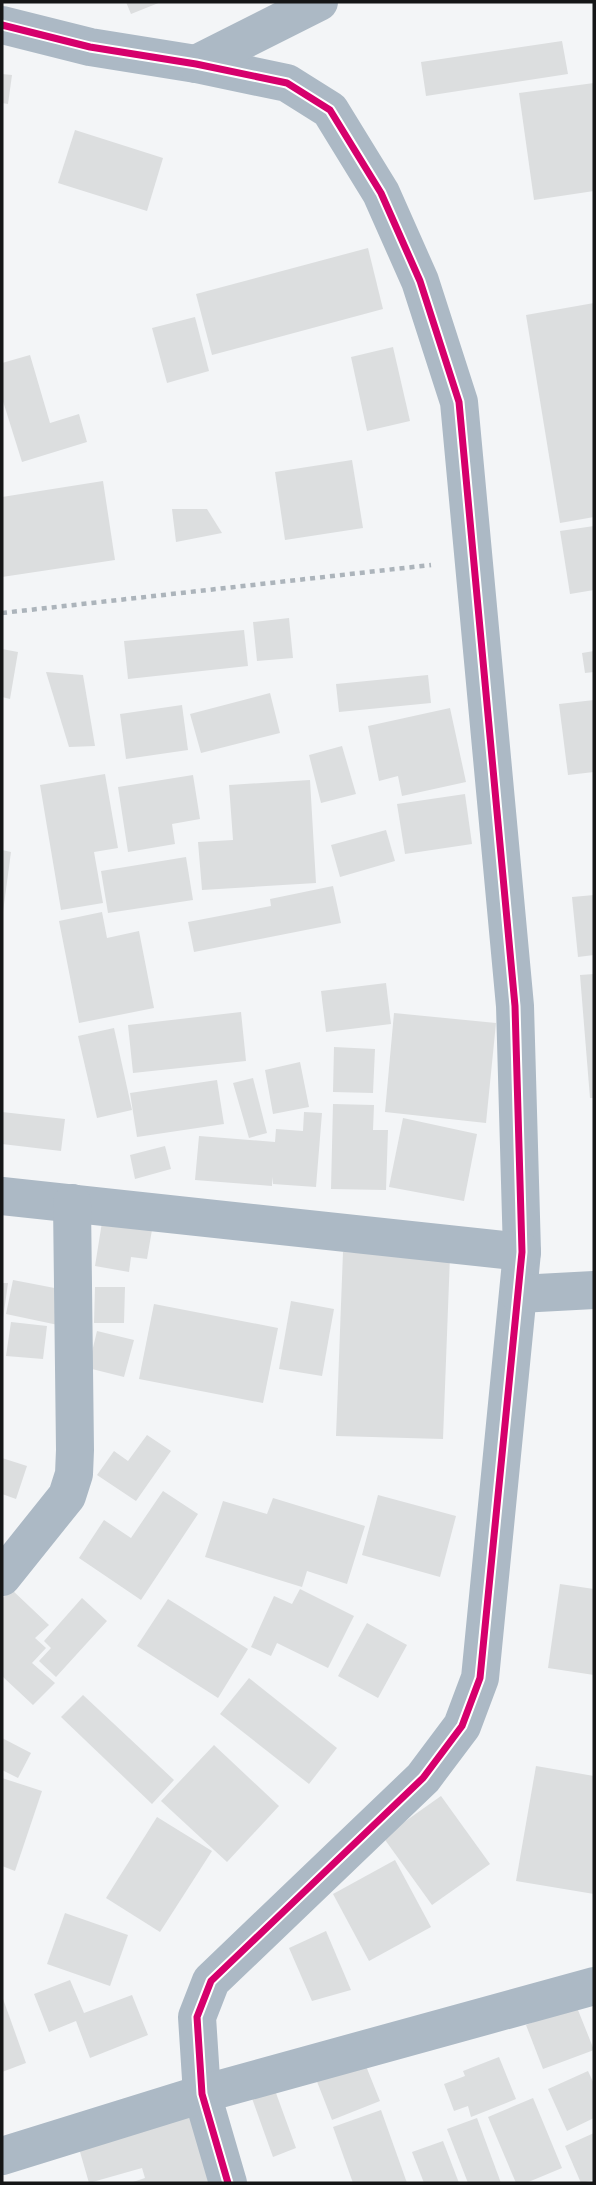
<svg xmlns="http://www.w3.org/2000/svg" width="596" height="2185" font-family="'Roboto Condensed',sans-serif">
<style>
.building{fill:#dcdedf}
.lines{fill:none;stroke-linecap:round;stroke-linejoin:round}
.path{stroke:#acb4bb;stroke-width:4.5;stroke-dasharray:5 5;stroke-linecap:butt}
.street{stroke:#acb9c5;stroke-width:38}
.cycleway-casing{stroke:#fff;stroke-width:11}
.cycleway{stroke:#d6006c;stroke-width:7}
</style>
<rect width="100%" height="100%" fill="#f3f5f7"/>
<g class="building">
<path d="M126,2H161L131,14Z"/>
<path d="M562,41L568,74L426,96L421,62Z"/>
<path d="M2,74L12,75L8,104L2,103Z"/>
<path d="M594,83V191L534,200L519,93Z"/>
<path d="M75,130L163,158L147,211L58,183Z"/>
<path d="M368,248L383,309L212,355L196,294Z"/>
<path d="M594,303V517L560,523L526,315Z"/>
<path d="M195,317L209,371L167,383L152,328Z"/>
<path d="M393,347L410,421L367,431L351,357Z"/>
<path d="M30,355L50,423L79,414L87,442L22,462L2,398V363Z"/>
<path d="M352,460L363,528L285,540L275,472Z"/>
<path d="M103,481L115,560L2,577V497Z"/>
<path d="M172,509H207L222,533L176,542Z"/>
<path d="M594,526V590L570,594L560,531Z"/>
<path d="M289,618L293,658L257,661L253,622Z"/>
<path d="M244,630L248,666L128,679L124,641Z"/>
<path d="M2,649L18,652L10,699L2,697Z"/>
<path d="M594,651V672L585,673L582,653Z"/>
<path d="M46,672L83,675L95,746L69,747Z"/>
<path d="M428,675L431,703L339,712L336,684Z"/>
<path d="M270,693L280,733L201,753L190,714Z"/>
<path d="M594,700V772L568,775L559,704Z"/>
<path d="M182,705L188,750L126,759L120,714Z"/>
<path d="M450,708L466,782L402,796L398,776L379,781L368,726Z"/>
<path d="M342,746L356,794L321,803L309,755Z"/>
<path d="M105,774L118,848L94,852L103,903L61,910L40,785Z"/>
<path d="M193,775L200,819L172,824L175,844L128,852L118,787Z"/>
<path d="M310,780L316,883L202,890L198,842L233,840L229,785Z"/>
<path d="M465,794L472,844L405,854L397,804Z"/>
<path d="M386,830L395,861L340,877L331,845Z"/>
<path d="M2,850L11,852L3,912H2Z"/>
<path d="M186,857L193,900L108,913L101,871Z"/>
<path d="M333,886L341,923L194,952L188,922L271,906L270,899Z"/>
<path d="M594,895V955L578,957L572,897Z"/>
<path d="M102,912L107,938L139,931L154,1008L79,1023L59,921Z"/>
<path d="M594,974V1098H590L580,975Z"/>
<path d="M386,983L391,1024L326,1032L321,991Z"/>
<path d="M241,1012L246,1061L133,1073L128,1025Z"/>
<path d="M394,1013L496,1023L486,1123L385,1112Z"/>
<path d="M114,1028L132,1110L97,1118L78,1036Z"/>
<path d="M334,1047L375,1049L373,1093L333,1092Z"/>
<path d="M300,1062L309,1107L273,1114L265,1070Z"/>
<path d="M253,1078L267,1133L249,1138L233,1083Z"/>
<path d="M217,1080L224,1124L137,1137L130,1093Z"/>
<path d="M333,1104L374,1105L373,1130H388L386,1190L331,1189Z"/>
<path d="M2,1112L65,1119L61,1151L2,1144Z"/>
<path d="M304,1112L322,1113L316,1187L273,1184L272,1177V1186L195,1180L199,1136L275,1142L276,1129L303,1131Z"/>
<path d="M403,1118L477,1134L464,1201L389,1187Z"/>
<path d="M165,1146L171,1169L135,1179L130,1155Z"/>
<path d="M103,1216L153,1224L147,1259L131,1257L129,1272L95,1266Z"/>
<path d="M343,1252L450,1256L443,1439L336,1436Z"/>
<path d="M13,1280L65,1290L58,1325L6,1314Z"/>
<path d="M2,1283H8L3,1319L2,1318Z"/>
<path d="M95,1287H125L124,1323H94Z"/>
<path d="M291,1301L334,1309L322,1376L279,1369Z"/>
<path d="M154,1304L278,1328L263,1403L139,1379Z"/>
<path d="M11,1322L47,1326L43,1359L6,1356Z"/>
<path d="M97,1331L134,1340L124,1377L88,1368Z"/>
<path d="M147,1435L171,1451L136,1501L97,1475L114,1451L128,1461Z"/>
<path d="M2,1458L27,1466L16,1499L2,1494Z"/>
<path d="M163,1491L198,1514L141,1600L79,1558L104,1520L131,1538Z"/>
<path d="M378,1495L456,1516L440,1577L362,1555Z"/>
<path d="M273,1498L365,1526L347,1584L307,1571L302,1587L205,1557L223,1501L267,1514Z"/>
<path d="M560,1584L594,1589V1675L548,1668Z"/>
<path d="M11,1589L49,1625L35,1638L46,1648L32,1663L55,1683L33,1705L2,1676V1599Z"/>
<path d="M300,1589L354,1616L328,1668L277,1643L271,1656L251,1647L274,1596L292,1604Z"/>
<path d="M82,1598L107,1621L56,1677L39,1661L51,1648L44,1641Z"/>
<path d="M168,1599L248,1649L218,1698L137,1646Z"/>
<path d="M367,1623L407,1645L378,1698L338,1676Z"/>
<path d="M249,1678L337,1748L309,1784L220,1714Z"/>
<path d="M83,1695L174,1780L152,1804L61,1717Z"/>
<path d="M2,1738L31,1753L18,1778L2,1770Z"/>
<path d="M214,1745L279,1806L227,1862L161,1801Z"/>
<path d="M536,1766L594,1776V1894L516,1881Z"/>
<path d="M2,1778L42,1791L15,1871L2,1866Z"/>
<path d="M441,1796L490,1864L432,1905L383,1837Z"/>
<path d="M157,1817L212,1851L160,1932L106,1898Z"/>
<path d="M395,1860L431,1927L369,1961L333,1894Z"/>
<path d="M65,1913L128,1935L110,1986L47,1964Z"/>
<path d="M326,1931L351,1990L312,2001L289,1948Z"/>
<path d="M70,1980L84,2013L132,1995L148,2035L90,2058L76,2021L49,2032L34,1994Z"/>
<path d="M2,1996L26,2063L2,2072Z"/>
<path d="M576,2005L594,2050L543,2069L526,2025Z"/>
<path d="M499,2057L516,2099L471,2117L468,2106L454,2111L444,2084L465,2076L463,2071Z"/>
<path d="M364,2061L380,2101L332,2120L316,2079Z"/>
<path d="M588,2071L594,2084V2118L567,2131L548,2089Z"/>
<path d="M272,2082L296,2148L273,2157L249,2090Z"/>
<path d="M533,2098L562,2168L526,2183H516L488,2117Z"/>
<path d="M188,2107L210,2183H130L145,2178L142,2168L89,2183L76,2138Z"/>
<path d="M381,2110L407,2183H353L333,2127Z"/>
<path d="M477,2118L501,2183H468L447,2129Z"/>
<path d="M594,2133V2180L581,2183L565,2146Z"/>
<path d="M443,2141L459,2183H424L412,2152Z"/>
</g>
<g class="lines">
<path class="path" d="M2,613L431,565"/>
<g class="street">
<path d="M2,25L90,47L196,64L287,83L330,110L381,193L420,281L459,402L515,1006L522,1252L480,1678L462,1726L423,1778L211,1981L197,2017L202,2094L228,2183"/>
<path d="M196,64L319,2"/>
<path d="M2,1196L522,1252"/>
<path d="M519,1294L594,1290"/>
<path d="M2,1577L67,1496L74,1474L75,1450L72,1203"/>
<path d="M2,2156L202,2094L594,1986"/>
</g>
<g class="cycleway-casing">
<path id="cycleway" d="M2,25L90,47L196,64L287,83L330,110L381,193L420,281L459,402L515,1006L522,1252L480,1678L462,1726L423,1778L211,1981L197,2017L202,2094L228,2183"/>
</g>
<use href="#cycleway" class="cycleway"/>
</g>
<rect width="596" height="2185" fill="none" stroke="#151617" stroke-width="7"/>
</svg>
